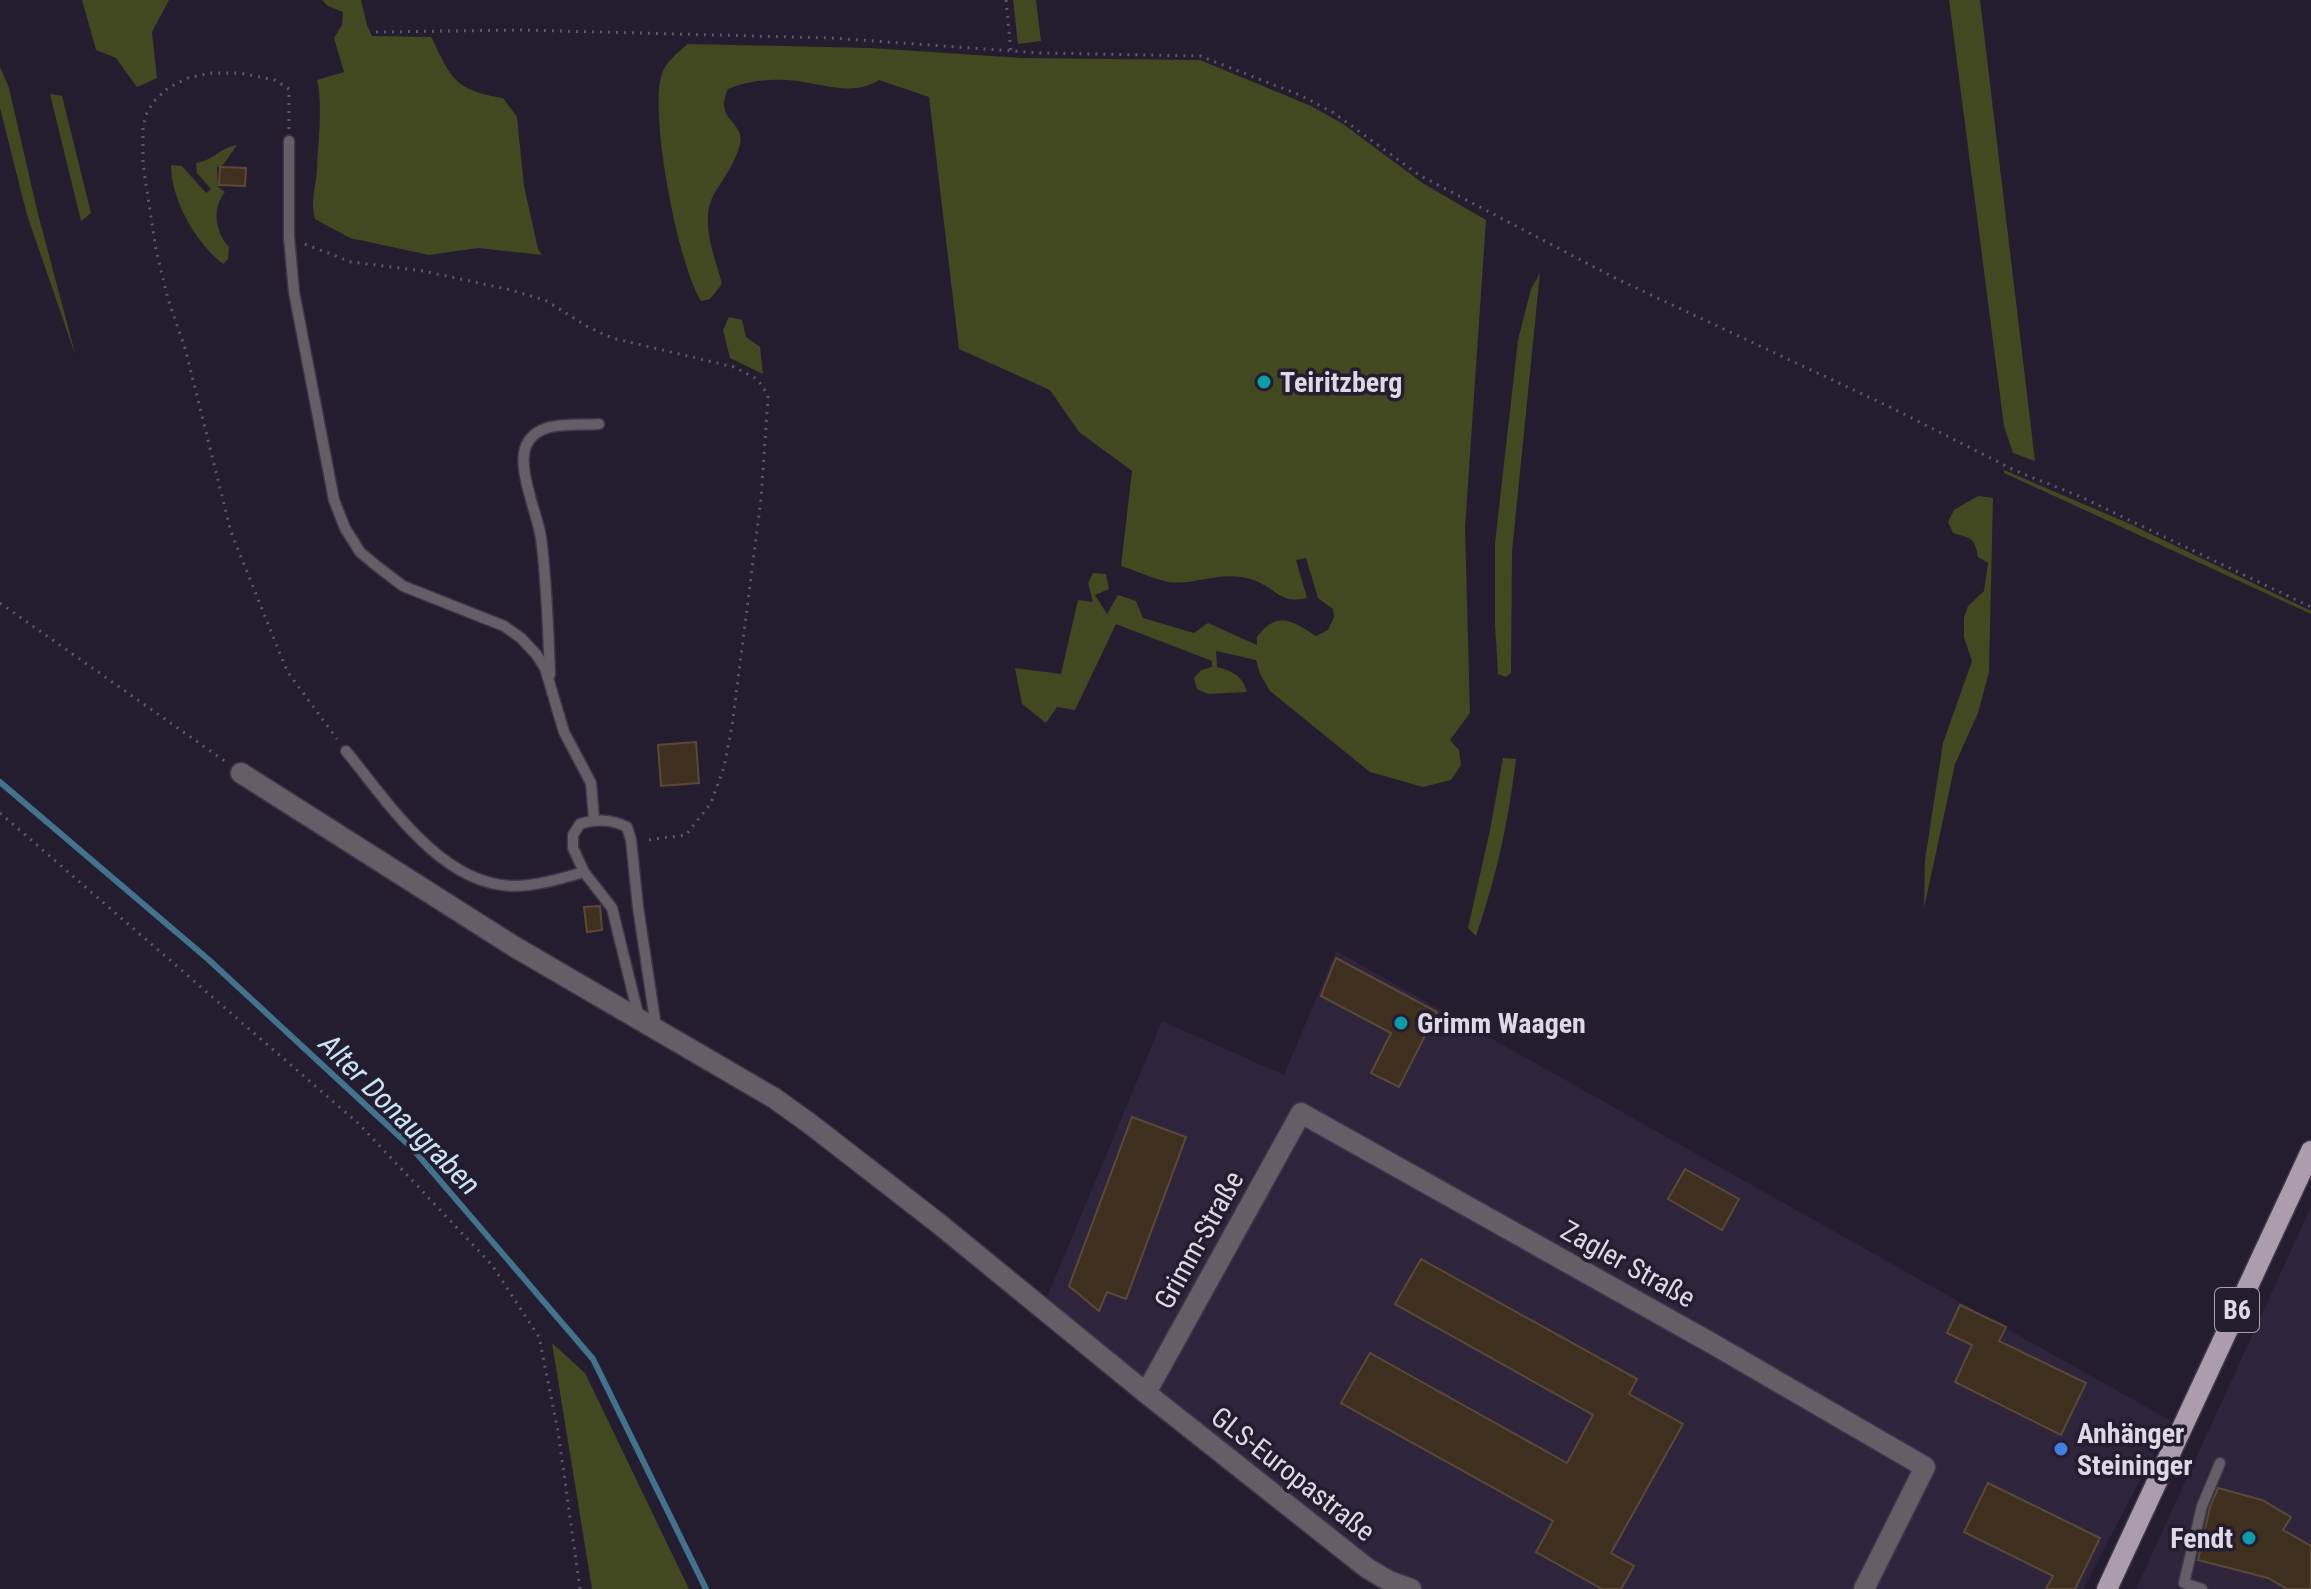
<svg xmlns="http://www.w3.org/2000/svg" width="2311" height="1589" font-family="'Roboto Condensed',sans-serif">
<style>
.built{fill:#2e253c}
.green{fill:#424820}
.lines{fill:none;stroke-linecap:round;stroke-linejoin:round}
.stream{stroke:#42728e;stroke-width:6}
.building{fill:#3f2f1f;stroke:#5b4938;stroke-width:2}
.service-casing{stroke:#3e3749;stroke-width:13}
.minor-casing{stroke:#3e3749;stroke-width:23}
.primary-casing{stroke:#3e3749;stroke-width:23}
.path{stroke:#5e5869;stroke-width:3;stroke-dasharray:2 6;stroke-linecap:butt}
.service{stroke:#665e67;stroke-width:10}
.minor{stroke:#665e67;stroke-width:20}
.primary{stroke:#ac9cae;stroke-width:20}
.culture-dot{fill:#0f9aa8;stroke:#241d2f;stroke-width:3}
.shop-dot{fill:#3f7fe0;stroke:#241d2f;stroke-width:3}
.labels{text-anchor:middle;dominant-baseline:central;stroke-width:7;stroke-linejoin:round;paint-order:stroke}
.shield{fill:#241d2f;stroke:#a6a1af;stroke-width:2}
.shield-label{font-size:26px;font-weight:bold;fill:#ddd9e6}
.poi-label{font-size:28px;font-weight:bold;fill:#ddd9e6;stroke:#241d2f;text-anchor:start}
.street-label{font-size:28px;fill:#ddd9e6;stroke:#241d2f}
.water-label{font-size:30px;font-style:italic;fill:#c9e6f8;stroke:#241d2f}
</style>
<rect width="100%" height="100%" fill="#241d2f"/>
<g class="built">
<path d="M1336,951L2171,1421L2083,1589H1385L1040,1314L1162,1021L1284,1075Z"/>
<path d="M2311,1207V1589H2136Z"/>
</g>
<g class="green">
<path d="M82,0H169L152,32L157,78L137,87L116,58L96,50Z"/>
<path d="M322,0H361L367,25L372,36L431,37C452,79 454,90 503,98L517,117L524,186L538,249L542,255L478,248L429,255L350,238L315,219C310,200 316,187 317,169C318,142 323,105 317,80L344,72L334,38L342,25L343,12L328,6Z"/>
<path d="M1013,0H1036L1041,41L1018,44Z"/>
<path d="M1949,0H1980L2035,461L2013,453L2004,426Z"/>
<path d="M688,44L871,48L1022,58L1200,60L1311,106L1343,124L1424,184L1486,220L1465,528L1470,713L1450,740L1459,750L1461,765L1451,780L1423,787L1370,772L1270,691L1260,674L1256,660L1216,651L1217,667C1232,671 1243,676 1247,692L1208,694L1197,689L1194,678L1201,670L1212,667V661L1116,624L1075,710L1057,707L1046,723L1022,704L1015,668L1061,674L1078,600L1093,602L1088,583L1093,573L1106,574L1109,589L1095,595L1107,614L1118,595L1136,601L1143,618L1194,633L1208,623L1257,645V637C1277,610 1293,621 1316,636L1328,630L1334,617L1333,609L1318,598L1306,558L1296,560L1307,598C1280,604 1278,590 1256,581C1224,568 1195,586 1169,582C1153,579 1137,571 1121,566L1132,471L1079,432L1050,390L959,349L929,97L879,80C854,96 826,85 797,81C773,78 750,80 728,89C713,121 745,120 740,144C736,162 723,179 714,194C699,222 715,256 722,284L710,299L701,301C678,265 650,118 661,77C664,63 677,53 688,44Z"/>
<path d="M0,67L9,88L37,210L76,357L27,215L0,108Z"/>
<path d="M50,94L62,96L91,213L81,221Z"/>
<path d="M237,145L223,165L217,167L218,187L225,192C212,207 215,233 229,247L228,259L223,264C196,243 171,200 171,165L182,166L206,193L211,189L197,173L196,163C215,160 219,148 237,145Z"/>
<path d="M1540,273L1512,552L1511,673L1506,677L1498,674L1495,624V543L1518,340L1531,289Z"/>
<path d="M729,317L742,320L746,337L760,347L763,374L730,358L723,330Z"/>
<path d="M2004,470L2130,524L2311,611V614L2004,473Z"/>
<path d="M1978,496L1993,498L1989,672L1978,713L1955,764L1924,908L1925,860L1943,743L1972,661L1964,637V618L1968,606L1984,591L1988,563L1978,557C1975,538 1971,538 1953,533L1948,522L1954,510Z"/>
<path d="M1503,758L1516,759C1508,823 1497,875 1476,936L1468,928L1490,830Z"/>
<path d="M552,1343L585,1373L689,1589H592Z"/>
</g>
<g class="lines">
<path class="stream" d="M0,782L209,960L412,1148L593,1359L706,1589"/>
</g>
<g class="building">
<path d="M220,167L246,168L245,186L219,185Z"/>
<path d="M696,742L699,783L661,786L658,745Z"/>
<path d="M600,906L602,930L587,932L584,907Z"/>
<path d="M1336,958L1437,1012L1399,1087L1371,1073L1391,1033L1321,996Z"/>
<path d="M1132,1117L1186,1137L1126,1299L1107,1292L1099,1311L1069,1286Z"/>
<path d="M1685,1169L1739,1199L1722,1230L1668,1199Z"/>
<path d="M1421,1259L1637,1379L1629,1394L1683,1424L1611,1553L1634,1566L1621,1589H1602L1536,1552L1553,1521L1341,1403L1370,1353L1567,1463L1593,1415L1395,1304Z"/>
<path d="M1960,1305L2006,1327L1999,1341L2086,1383L2061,1435L1955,1382L1972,1345L1947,1333Z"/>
<path d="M1988,1483L2100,1538L2075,1589H2046L2053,1576L1964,1532Z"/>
<path d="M2218,1488L2262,1500L2291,1517L2283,1530L2311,1546V1589H2287L2268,1578L2198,1560L2210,1507Z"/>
</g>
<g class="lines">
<g class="service-casing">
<g id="service">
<path d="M289,141V237L294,292L334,500L345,528L360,552L378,567L403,586L504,626L521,638L536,654L545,668L564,732L591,783L594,819"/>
<path d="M550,674C548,629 547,583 541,538C539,524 533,509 530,496C526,482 520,460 526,446C537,419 576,426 599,424"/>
<path d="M346,751C387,801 440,884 512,886C537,886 560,879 584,872"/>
<path d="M639,1018L612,908L584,872L573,848V835L580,824C597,819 611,819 627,827L631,840L638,907L656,1027"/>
<path d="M2202,1589L2184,1583L2202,1506L2220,1463"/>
</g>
</g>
<g class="minor-casing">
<g id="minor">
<path d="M241,773L515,947L774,1098L809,1123L938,1223L1146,1393L1367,1568L1389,1581L1411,1589"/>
<path d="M1146,1393L1301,1113L1713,1344L1925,1467L1864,1589"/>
</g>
</g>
<g class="primary-casing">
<path id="primary" d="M2107,1589L2311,1151"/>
</g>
<g class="path">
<path d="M1006,0L1011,52"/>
<path d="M376,32L522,30L832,38L1041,53L1200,56L1300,95L1334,113L1419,175L1617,279L1890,407L2016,471L2079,496L2311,607"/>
<path d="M289,129V89L275,80L240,73H210L188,78L168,88L153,102L146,115L143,127V164L156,250L168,299L185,348L231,532L287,671L337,739"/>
<path d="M305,244L351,262L423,271L507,289L545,300L588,327L612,338L734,367L755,378L762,385L768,397L761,499L732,726L724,767L711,803L686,835L647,840"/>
<path d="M0,603L226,762"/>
<path d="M0,813L359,1124L492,1265L539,1337L558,1431L580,1589"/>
</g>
<use href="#service" class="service"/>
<use href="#minor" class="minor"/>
<use href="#primary" class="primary"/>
</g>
<g class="culture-dot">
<circle cx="1264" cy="382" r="8"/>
<circle cx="1401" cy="1023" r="8"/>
<circle cx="2249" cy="1538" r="8"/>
</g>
<circle class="shop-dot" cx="2061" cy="1449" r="8"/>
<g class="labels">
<rect class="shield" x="2215" y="1288" width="44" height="44" rx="6"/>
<g class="shield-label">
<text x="2237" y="1310">B6</text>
</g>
<g class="poi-label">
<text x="1280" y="382">Teiritzberg</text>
<text x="1417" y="1023">Grimm Waagen</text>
<text x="2077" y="1433">Anhänger<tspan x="2077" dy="32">Steininger</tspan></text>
<text x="2233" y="1538" text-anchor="end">Fendt</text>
</g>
<g class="street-label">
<text transform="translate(1199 1240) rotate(-61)">Grimm-Straße</text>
<text transform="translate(1628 1264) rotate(29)">Zagler Straße</text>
<text transform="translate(1293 1474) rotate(38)">GLS-Europastraße</text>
</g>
<g class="water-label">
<text transform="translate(400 1114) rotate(45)">Alter Donaugraben</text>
</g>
</g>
</svg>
